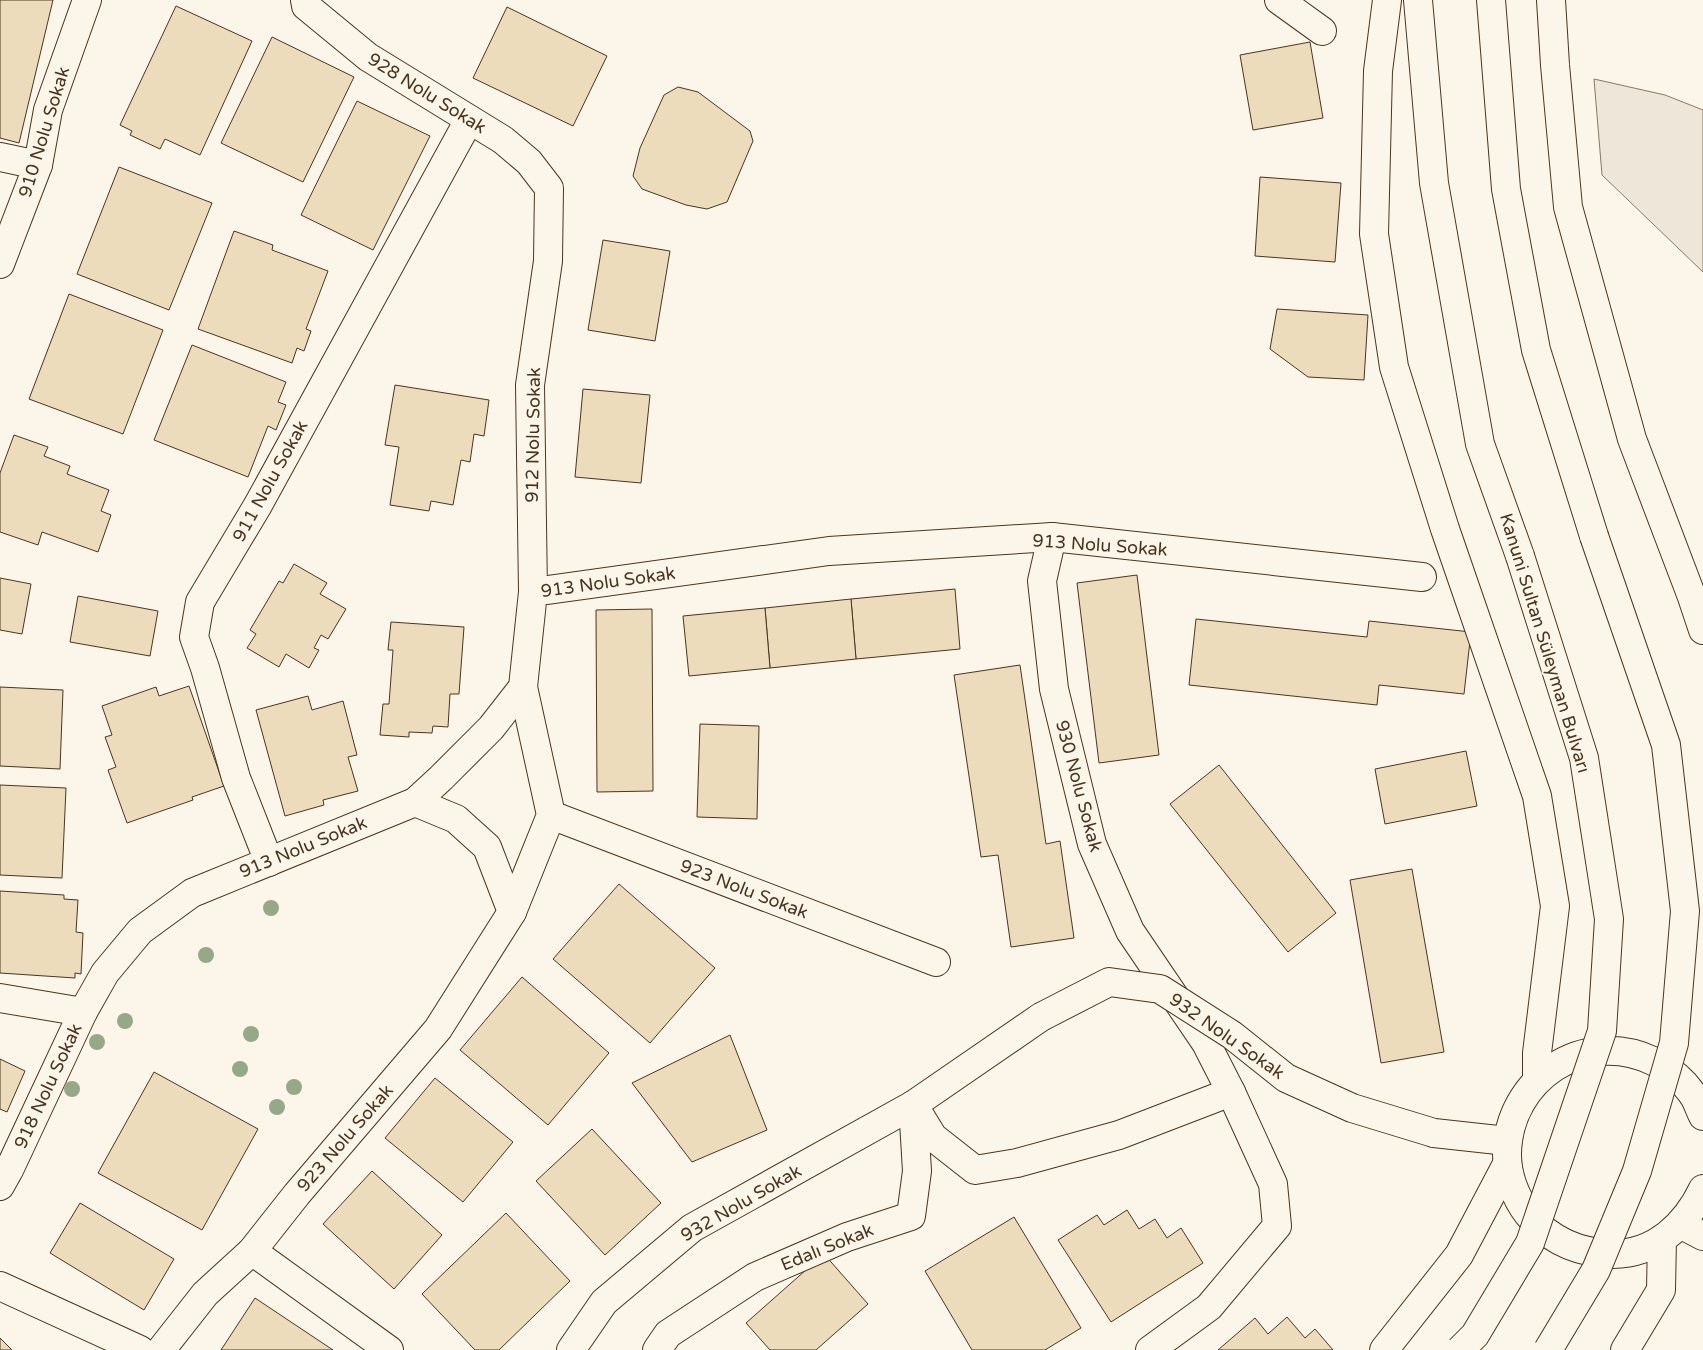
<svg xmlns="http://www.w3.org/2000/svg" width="1703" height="1350" font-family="'Varela Round',sans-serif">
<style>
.green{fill:#ede6d9;stroke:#887966}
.building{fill:#ecdcbc;stroke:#4a3520}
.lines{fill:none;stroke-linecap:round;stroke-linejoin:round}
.minor-casing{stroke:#4a3520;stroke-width:30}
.tertiary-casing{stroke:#4a3520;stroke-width:30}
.primary-casing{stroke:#4a3520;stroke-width:30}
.minor{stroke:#fbf6e9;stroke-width:28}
.tertiary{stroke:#fbf6e9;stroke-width:28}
.primary{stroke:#fbf6e9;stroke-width:28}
.minor-bridge-casing{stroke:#4a3520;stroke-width:30;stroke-linecap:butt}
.primary-bridge-casing{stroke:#4a3520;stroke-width:30;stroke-linecap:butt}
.minor-bridge{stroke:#fbf6e9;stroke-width:28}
.primary-bridge{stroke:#fbf6e9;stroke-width:28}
.tree{fill:#96a887}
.labels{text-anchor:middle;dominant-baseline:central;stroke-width:4;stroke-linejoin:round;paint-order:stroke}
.street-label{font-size:18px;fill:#4a3520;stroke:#fbf6e9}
</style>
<rect width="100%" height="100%" fill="#fbf6e9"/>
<path class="green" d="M1594,79L1665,95L1703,110V272L1602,175Z"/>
<g class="building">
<path d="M0,0H53L19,143L0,138Z"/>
<path d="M176,6L252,41L200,155L165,139L160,149L130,135L132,131L120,125Z"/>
<path d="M507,7L607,56L573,126L473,78Z"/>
<path d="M272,37L354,77L303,182L221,143Z"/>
<path d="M1310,42L1323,118L1253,130L1240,55Z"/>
<path d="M678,87L698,92L750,131L753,141L727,202L707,209L686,205L642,189L633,176L640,148L664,95Z"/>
<path d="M357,101L430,136L373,250L301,215Z"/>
<path d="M119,167L212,203L169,310L77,274Z"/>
<path d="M1260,177L1341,183L1335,262L1255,256Z"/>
<path d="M234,231L273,245L272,250L328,271L306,329L311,331L304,351L297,348L292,363L198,329Z"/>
<path d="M603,240L670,251L655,341L588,330Z"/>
<path d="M69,294L163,330L123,434L29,399Z"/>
<path d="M1277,309L1368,315L1364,380L1308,377L1270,349Z"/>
<path d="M192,345L286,382L278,402L286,405L276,430L268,426L248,477L154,440Z"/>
<path d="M395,385L489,400L484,436L474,434L470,462L461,460L453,505L431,501L429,511L390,505L399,447L385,445Z"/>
<path d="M583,389L650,395L641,483L575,477Z"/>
<path d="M14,435L48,447L44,456L70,466L67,474L109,490L101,511L111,515L98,552L42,532L38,545L0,532V473Z"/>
<path d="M294,564L327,583L320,594L346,609L328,639L321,635L314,648L319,650L309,668L286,654L279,667L247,648L256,634L250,630L279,581L283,583Z"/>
<path d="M1137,575L1159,755L1099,763L1077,583Z"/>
<path d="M0,578L31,584L22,634L0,630Z"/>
<path d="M955,589L960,649L856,659L851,599Z"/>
<path d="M78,596L158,611L150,656L70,642Z"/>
<path d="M851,599L856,659L770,668L765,608Z"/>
<path d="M765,608L770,668L689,676L683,616Z"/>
<path d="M652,609L653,791L597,792L596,610Z"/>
<path d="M1196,619L1367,637L1369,621L1471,632L1464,694L1379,685L1377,705L1189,685Z"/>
<path d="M391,622L464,627L459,694H450L448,727L433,726L432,733L409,732V737L380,735L383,704H389L393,650H388Z"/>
<path d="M1020,665L1046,844L1060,841L1074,938L1011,947L998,855L981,857L954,675Z"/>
<path d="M189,686L224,786L192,797L193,800L127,823L108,770L116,767L105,737L112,735L102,706L156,687L159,696Z"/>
<path d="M0,687L63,690L60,769L0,766Z"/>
<path d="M308,696L312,710L343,701L357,755L348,757L358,791L323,800L324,805L285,816L256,710Z"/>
<path d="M700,724L759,726L757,819L697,817Z"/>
<path d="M1466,751L1477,806L1385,824L1375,769Z"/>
<path d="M1219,765L1336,913L1288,952L1170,804Z"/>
<path d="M0,785L66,788L62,878L0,875Z"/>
<path d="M1412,869L1444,1052L1381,1063L1350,880Z"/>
<path d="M619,884L715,968L650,1043L553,959Z"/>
<path d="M0,891L64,895V899L78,900L76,932L83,933L81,974L75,973V978L0,973Z"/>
<path d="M522,977L609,1053L548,1125L460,1050Z"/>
<path d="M730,1035L767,1130L692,1162L632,1083Z"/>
<path d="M0,1059L25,1071L7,1112L0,1109Z"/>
<path d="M154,1072L258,1129L202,1230L98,1173Z"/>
<path d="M435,1078L513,1142L463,1202L385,1138Z"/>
<path d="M592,1129L661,1203L605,1255L536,1181Z"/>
<path d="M372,1171L442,1235L394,1289L323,1224Z"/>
<path d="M80,1203L174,1259L144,1310L50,1253Z"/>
<path d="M1127,1210L1139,1229L1155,1219L1167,1238L1181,1228L1203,1263L1111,1322L1058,1240L1097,1215L1104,1225Z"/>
<path d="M506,1213L570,1281L499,1350H475L422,1294Z"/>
<path d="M1014,1217L1081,1328L1045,1350H972L925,1271Z"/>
<path d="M824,1254L868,1304L816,1350H770L746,1323Z"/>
<path d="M255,1298L333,1350H221Z"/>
<path d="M1287,1317L1305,1338L1315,1329L1333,1350H1218L1255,1318L1268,1334Z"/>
<path d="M0,1338L12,1350H0Z"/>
</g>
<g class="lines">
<g class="minor-casing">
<g id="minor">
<path d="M305,0L306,6L368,57L503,140L529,162L549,188L548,261L530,385L533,592"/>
<path d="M1279,0L1322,31"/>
<path d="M0,157L38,165"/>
<path d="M0,264L38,165L48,110L87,0"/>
<path d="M1052,537L1042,581L1054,689L1092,844L1130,931L1206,1043L1231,1092L1273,1184L1277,1226L1209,1307L1150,1350"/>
<path d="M415,802L456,819L487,847L512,912"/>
<path d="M551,815L936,962"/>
<path d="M269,862L236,778L205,668L194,637L200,602L258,505L469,120"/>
<path d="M0,998L83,1012L105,973L140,931L192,893L415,802L441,778L491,728L523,687L533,592L829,551L1052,537L1422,577"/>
<path d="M914,1106L933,1137L975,1170L1017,1163L1119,1135L1231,1092"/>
<path d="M1434,1133L1507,1141"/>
<path d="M0,1186L9,1170L83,1012"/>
<path d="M252,1251L389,1350"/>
<path d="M0,1286L140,1350"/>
<path d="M161,1350L205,1294L252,1251L297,1194L438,1029L512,912L551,815L523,687"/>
<path d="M571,1350L604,1302L692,1228L913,1105L1041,1017"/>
<path d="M657,1350L668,1334L755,1277L847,1237L911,1216L917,1171L913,1105"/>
</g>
</g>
<g class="tertiary-casing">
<path id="tertiary" d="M1680,1224L1703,1236"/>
</g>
<g class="primary-casing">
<g id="primary">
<path d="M1387,0L1378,71L1374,234L1394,367L1445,529L1537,796L1555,906L1537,1053V1080"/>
<path d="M1418,0L1434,183L1480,444L1520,556"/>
<path d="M1491,0L1506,189L1536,350L1594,536"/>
<path d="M1551,0L1555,65L1568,207L1632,439L1692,597L1703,630"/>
<path d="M1703,1116C1700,1110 1698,1104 1695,1098C1686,1083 1670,1069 1653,1061C1584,1028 1508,1079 1507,1154C1507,1175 1515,1197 1528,1214C1550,1241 1578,1253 1613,1254C1655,1254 1686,1225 1703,1189"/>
<path d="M1384,1350L1459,1255L1507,1164"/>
<path d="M1625,1350L1661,1290L1662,1239"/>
</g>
</g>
<use href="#minor" class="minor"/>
<use href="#tertiary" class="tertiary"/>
<use href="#primary" class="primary"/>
<g class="minor-bridge-casing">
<path id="minor-bridge" d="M1041,1017L1109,982L1160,989L1232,1035L1286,1078L1352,1108L1434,1133"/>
</g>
<g class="primary-bridge-casing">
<g id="primary-bridge">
<path d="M1460,1350L1475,1335L1530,1243L1602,1031L1609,919L1584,758L1520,556"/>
<path d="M1548,1350L1596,1270L1637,1171L1674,1043L1685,911L1666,745L1594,536"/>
</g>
</g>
<use href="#minor-bridge" class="minor-bridge"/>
<use href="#primary-bridge" class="primary-bridge"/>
</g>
<g class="tree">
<circle cx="271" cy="908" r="8"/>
<circle cx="206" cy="955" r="8"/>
<circle cx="125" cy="1021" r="8"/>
<circle cx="251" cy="1034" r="8"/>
<circle cx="97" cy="1042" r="8"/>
<circle cx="240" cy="1069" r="8"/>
<circle cx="294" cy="1087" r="8"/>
<circle cx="72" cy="1089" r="8"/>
<circle cx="277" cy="1107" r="8"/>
</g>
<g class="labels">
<g class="street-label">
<text transform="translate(427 93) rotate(32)">928 Nolu Sokak</text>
<text transform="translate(44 132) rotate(-73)">910 Nolu Sokak</text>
<text transform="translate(533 435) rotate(-89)">912 Nolu Sokak</text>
<text transform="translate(270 481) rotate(-61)">911 Nolu Sokak</text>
<text transform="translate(1100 545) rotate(4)">913 Nolu Sokak</text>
<text transform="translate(608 582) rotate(-8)">913 Nolu Sokak</text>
<text transform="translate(1545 643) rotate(73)">Kanuni Sultan Süleyman Bulvarı</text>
<text transform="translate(1079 786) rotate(75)">930 Nolu Sokak</text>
<text transform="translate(303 847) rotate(-22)">913 Nolu Sokak</text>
<text transform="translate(744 889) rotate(21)">923 Nolu Sokak</text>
<text transform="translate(1227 1036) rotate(35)">932 Nolu Sokak</text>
<text transform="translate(48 1086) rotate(-65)">918 Nolu Sokak</text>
<text transform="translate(345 1138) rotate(-49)">923 Nolu Sokak</text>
<text transform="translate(741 1203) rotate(-30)">932 Nolu Sokak</text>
<text transform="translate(827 1247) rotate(-22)">Edalı Sokak</text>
</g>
</g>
</svg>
